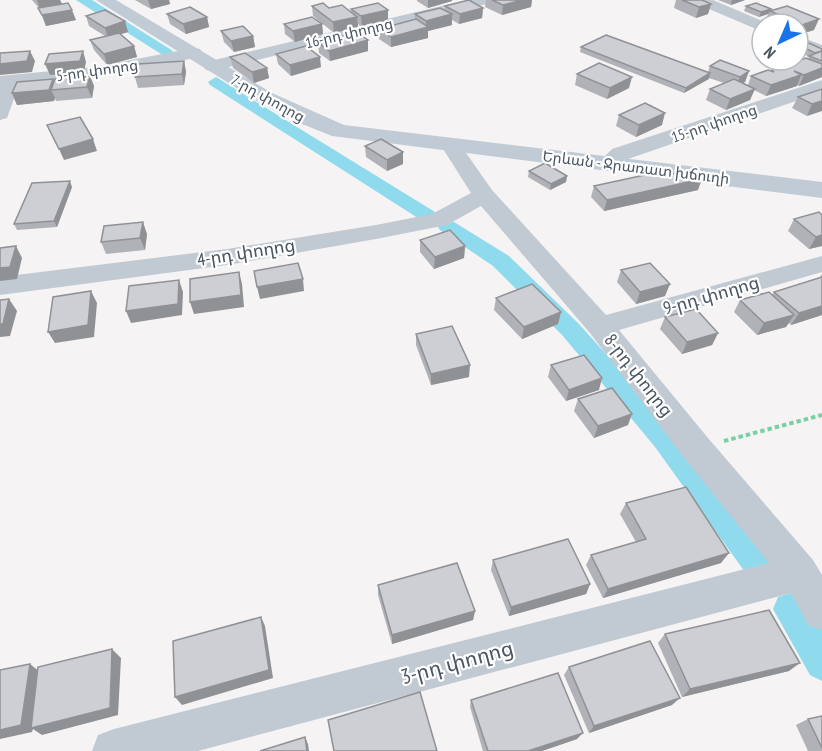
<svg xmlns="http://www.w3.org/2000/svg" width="822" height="751" font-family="'PT Sans Narrow','Noto Sans Armenian',sans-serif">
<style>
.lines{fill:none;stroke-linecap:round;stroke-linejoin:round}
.canal{fill:#90daee;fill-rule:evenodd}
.path{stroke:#7ad0a6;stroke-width:4;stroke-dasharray:4.5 3;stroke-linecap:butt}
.street{fill:#c1cad2;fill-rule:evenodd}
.secondary{fill:#c1cbd6;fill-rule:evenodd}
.wall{fill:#b0b2b7}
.shaded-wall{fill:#909195}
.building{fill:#cdcfd5;stroke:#909195;stroke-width:1.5}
.labels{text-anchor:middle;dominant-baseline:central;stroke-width:4.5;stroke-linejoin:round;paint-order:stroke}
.far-street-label{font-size:15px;fill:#4a5661;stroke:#fff}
.street-label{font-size:18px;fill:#4a5661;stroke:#fff}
.near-street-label{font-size:21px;fill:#4a5661;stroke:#fff}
</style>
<rect width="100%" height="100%" fill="#f5f3f3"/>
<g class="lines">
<g class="canal">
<path d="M76,0H92L173,51L171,54H161Z"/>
<path d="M216,77L435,212L438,216L435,220H421L210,85L208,82Z"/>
<path d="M447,220L454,222L509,256L579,324L675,431L772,557L777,568L772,579L761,583L750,579L655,447L563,336L493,266L440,230L437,226L440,222Z"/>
<path d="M790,593L802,597L822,630V681L810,675L773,609L778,597Z"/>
</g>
<path class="path" d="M724,441L822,415"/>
<g class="street">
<path d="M467,0H494L491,3L212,71L206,70L203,66L206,62Z"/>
<path d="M692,0H713L769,24H762V31L756,29L695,3Z"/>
<path d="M798,36L822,45V56L798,47Z"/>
<path d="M194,48L200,49L203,53L200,57L94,77L19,85L7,118L0,120V76L94,67Z"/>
<path d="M822,80V92L628,159C618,166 613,172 600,169L597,164L612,149Z"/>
<path d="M450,138L457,140L492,190L606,315L822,256V272L619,330L708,438L813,560L822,575V630L808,625L791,593L198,751H92L98,735L114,729L769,563L684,458L590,333L481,206L447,225L376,239L227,265L0,295V277L227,249L376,225L432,214L471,193L440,144L443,140Z"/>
</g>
<path class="secondary" d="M96,0H116L272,93L344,125L822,182V198L332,136L292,120L257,101Z"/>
</g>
<g class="wall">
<path d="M32,0H60L62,4L76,20L46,26L39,8Z"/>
<path d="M135,0H169L170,4L151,9Z"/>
<path d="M417,0H452V1L428,8L417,1Z"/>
<path d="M486,0H532L531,7L502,15L485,7Z"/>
<path d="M676,0H702L711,4L708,14L696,18L674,8Z"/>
<path d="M718,0H745L731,5Z"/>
<path d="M312,6L351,13V9L388,10V20L362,27L358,24V27L334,33L313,16Z"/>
<path d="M445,6L483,8L482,18L459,24L452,20V25L428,31V38L391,47L379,39V29L415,20V14L445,10Z"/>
<path d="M746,6L771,9L770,11L814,30L798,35V24H772L766,21L768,14L759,17L744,11Z"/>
<path d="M167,14L207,17L209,27L186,34L170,24Z"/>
<path d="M86,16L128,32L121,34L134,46L137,57L107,65L94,50L90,40L105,36L89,26Z"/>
<path d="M284,24H322L323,34L295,42L285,34Z"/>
<path d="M221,31L253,36L255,47L234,52L224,42Z"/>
<path d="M368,40V51L330,61L319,53L318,42Z"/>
<path d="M799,45L822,49V77L799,86L797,85V86L766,96L754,90L750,100L726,110L706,100L710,89L724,83L709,78L684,93L580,52L581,47L708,72L710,66L749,71L745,82L743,83L748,85L751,76L772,71V70L808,59L809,57L798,51Z"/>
<path d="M276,54L321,67L291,76L278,64Z"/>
<path d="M230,57L267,68L269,78L254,83L233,68Z"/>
<path d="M184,61L186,72L184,85L138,88L135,77Z"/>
<path d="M577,74L629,88L607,99L575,85Z"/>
<path d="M90,76L94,86L92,98L56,101L55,98L54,101L17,105L12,93L53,79L54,81Z"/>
<path d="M822,89L807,116L792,108L798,97Z"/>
<path d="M619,115L662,125L636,137L616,126Z"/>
<path d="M365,146L403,152V164L387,171L366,157Z"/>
<path d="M529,171L567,176L566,182L550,190L528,177Z"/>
<path d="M594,186L698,190L604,211L591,197Z"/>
<path d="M72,187L57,227L17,230L14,224Z"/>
<path d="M819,212L822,246L809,249L788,231L794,219Z"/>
<path d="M147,234L145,250L106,254L101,242Z"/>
<path d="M420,240L465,246L464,258L434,269L420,252Z"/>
<path d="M621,270L665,296L636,304L617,282Z"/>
<path d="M822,274V315L791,325L789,323L786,327L757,335L734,312L740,300L772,295L774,292L820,277Z"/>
<path d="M496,298L561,312L558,324L522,339L494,310Z"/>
<path d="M665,317L718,333L712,345L682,354L660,329Z"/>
<path d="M416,334L469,377L431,385L416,345Z"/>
<path d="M551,365L599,390L566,401L548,377Z"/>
<path d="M578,399L628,425L594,438L574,411Z"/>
<path d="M626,503L721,563L603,598L586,565L591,555L636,542L620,514Z"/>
<path d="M493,560L590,584L586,594L509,616L491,570Z"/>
<path d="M378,585L475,611L473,620L392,644L378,595Z"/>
<path d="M665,634L789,671L682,697L658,643Z"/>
<path d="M569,667L672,705L589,733L564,675Z"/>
<path d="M471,700L577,739L542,751H483L470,707Z"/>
<path d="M822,716V751H808L796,725L808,719Z"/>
</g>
<g class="shaded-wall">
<path d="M37,0H60L62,4L40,9Z"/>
<path d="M148,0H169L170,4L151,9Z"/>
<path d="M428,0H452V1L428,8Z"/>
<path d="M522,0H532L531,7L502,15L503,5Z"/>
<path d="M732,0H745L731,5Z"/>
<path d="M711,4L708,14L696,18L699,7Z"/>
<path d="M483,8L482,18L459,24L460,14Z"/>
<path d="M771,9L768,14L759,17L761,12Z"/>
<path d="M72,10L76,20L46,26L42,15Z"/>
<path d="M388,10V20L362,27L361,16Z"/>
<path d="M452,14V25L428,31V38L391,47V37L426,28V21Z"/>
<path d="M207,17L209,27L186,34L183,24Z"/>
<path d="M357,17L358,27L334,33L333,22Z"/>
<path d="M819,19L814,30L798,35L802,25Z"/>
<path d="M125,21L128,32L108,38L105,28Z"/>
<path d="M322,24L323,34L295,42L293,31Z"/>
<path d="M253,36L255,47L234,52L231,41Z"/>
<path d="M368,40V51L330,61L329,51Z"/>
<path d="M134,46L137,57L107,65L104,54Z"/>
<path d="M30,51L35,61L32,72L0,75V64Z"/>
<path d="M83,51L86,62L84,72L50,75L45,64Z"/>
<path d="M320,57L321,67L291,76L290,65Z"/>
<path d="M184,61L186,72L184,85L182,74Z"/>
<path d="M267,68L269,78L254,83L252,72Z"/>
<path d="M822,68V77L799,86L804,75Z"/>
<path d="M749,71L745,82L735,88L740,77Z"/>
<path d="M710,73L709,79L684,93L686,88Z"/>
<path d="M801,75L797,86L766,96L771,85Z"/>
<path d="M90,76L94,86L92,98L87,87Z"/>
<path d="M632,77L629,88L607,99L610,88Z"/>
<path d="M53,79L57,89L51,90L55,98L54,101L17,105L12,93Z"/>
<path d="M755,89L750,100L726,110L730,99Z"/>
<path d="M822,101V111L807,116L812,104Z"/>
<path d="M665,113L662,125L636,137L639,125Z"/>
<path d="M93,139L97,151L64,160L59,149Z"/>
<path d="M403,152V164L387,171V160Z"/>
<path d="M567,176L566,182L550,190L551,184Z"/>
<path d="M702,179L698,190L604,211L607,200Z"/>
<path d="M70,181L72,187L57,227L54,221Z"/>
<path d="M143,222L147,234L145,250L140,238Z"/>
<path d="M822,235V246L809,249L816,237Z"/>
<path d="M16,246L22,258L17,279L0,281V268Z"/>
<path d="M465,246L464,258L434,269L435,257Z"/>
<path d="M239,272L242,284L244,307L194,314L190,302Z"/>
<path d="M303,279L304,291L260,299L257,287Z"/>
<path d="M179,280L183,292L182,315L131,323L126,311Z"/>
<path d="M670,284L665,296L636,304L640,292Z"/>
<path d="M91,291L97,303L94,337L55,343L48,332Z"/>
<path d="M9,299L17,311L10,336L0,337V324Z"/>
<path d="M822,306V315L791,325L799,313Z"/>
<path d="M561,312L558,324L522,339L524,327Z"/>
<path d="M794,315L786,327L757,335L764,323Z"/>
<path d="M718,333L712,345L682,354L687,342Z"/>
<path d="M470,365L469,377L431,385V374Z"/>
<path d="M602,378L599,390L566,401L569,390Z"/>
<path d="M632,414L628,425L594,438L598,426Z"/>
<path d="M729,553L721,563L603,598L608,589Z"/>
<path d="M590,584L586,594L509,616L511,607Z"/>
<path d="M475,611L473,620L392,644V635Z"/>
<path d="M261,617L265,626L273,678L182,705L175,697Z"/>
<path d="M112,649L121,658L118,715L42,735L33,729L32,732L0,739V730L30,664L40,672Z"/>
<path d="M800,663L789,671L682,697L690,689Z"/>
<path d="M680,698L672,705L589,733L594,726Z"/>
<path d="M583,733L577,739L542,751H528Z"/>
<path d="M305,737L308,744L309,751H307Z"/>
</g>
<g class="building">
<path d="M469,0L483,8L460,14L445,6Z"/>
<path d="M492,0H522L503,5Z"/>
<path d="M682,0H702L711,4L699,7Z"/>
<path d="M68,3L72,10L42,15L38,8Z"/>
<path d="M323,3L329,8L342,5L357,17L333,22L312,6Z"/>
<path d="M378,3L388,10L361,16L351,9Z"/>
<path d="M756,3L771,9L761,12L746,6Z"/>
<path d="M787,6L819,19L802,25L770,11Z"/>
<path d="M190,7L207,17L183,24L167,14Z"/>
<path d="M440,8L452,14L426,21L415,14Z"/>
<path d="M105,10L125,21L105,28L86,16Z"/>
<path d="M312,17L322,24L293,31L284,24Z"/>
<path d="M416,19L428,27L391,37L379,29Z"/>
<path d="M243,26L253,36L231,41L221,31Z"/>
<path d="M356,32L368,40L329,51L318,42Z"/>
<path d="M119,33L134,46L104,54L90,40Z"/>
<path d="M606,35L710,73L686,88L581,47Z"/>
<path d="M809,43L822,49V51L815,53L799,45Z"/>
<path d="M306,46L320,57L290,65L276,54Z"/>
<path d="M30,51L27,61L0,64V53Z"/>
<path d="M83,51L80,61L45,64L49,54Z"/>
<path d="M822,51V61L809,56Z"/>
<path d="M245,53L267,68L252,72L230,57Z"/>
<path d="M806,58L822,64V68L804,75L794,71L801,75L771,85L751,76L768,70L774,72L772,70Z"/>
<path d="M720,60L749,71L740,77L710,66Z"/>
<path d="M184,61L182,74L135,77L138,64Z"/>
<path d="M599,63L632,77L610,88L577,74Z"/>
<path d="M90,76L87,87L51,90L55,79Z"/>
<path d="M53,79L49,90L12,93L17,82Z"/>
<path d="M734,79L755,89L730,99L710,89Z"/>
<path d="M822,89V101L812,104L798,97Z"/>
<path d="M645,103L665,113L639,125L619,115Z"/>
<path d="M80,117L93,139L59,149L47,125Z"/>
<path d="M381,139L403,152L387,160L365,146Z"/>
<path d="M545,163L567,176L551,184L529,171Z"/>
<path d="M663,171L702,179L607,200L594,186Z"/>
<path d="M70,181L54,221L14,224L32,183Z"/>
<path d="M819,212L822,215V235L816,237L794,219Z"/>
<path d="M143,222L140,238L101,242L104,226Z"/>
<path d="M450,230L465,246L435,257L420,240Z"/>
<path d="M16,246L10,267L0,268V248Z"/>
<path d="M298,263L303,279L257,287L254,271Z"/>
<path d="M650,263L670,284L640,292L621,270Z"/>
<path d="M239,272L241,295L190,302V279Z"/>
<path d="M822,277V306L799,313L774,292Z"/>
<path d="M179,280L178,304L126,311L129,286Z"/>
<path d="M532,284L561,312L524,327L496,298Z"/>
<path d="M91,291L88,325L48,332L53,297Z"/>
<path d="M769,292L794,315L764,323L740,300Z"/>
<path d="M9,299L3,324H0V300Z"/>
<path d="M696,309L718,333L687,342L665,317Z"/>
<path d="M452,326L470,365L431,374L416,334Z"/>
<path d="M584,355L602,378L569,390L551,365Z"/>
<path d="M612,388L632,414L598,426L578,399Z"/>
<path d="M686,487L729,553L608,589L591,555L646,539L626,503Z"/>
<path d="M568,539L590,584L511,607L493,560Z"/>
<path d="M457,563L475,611L392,635L378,585Z"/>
<path d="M769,610L800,663L690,689L665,634Z"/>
<path d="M261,617L269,670L175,697L173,641Z"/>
<path d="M650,641L680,698L594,726L569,667Z"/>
<path d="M112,649L110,708L31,728L38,667Z"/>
<path d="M30,664L21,725L0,730V670Z"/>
<path d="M558,673L583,733L528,751H488L471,700Z"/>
<path d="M420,692L437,751H334L328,720Z"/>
<path d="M822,716V748L808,719Z"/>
<path d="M305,737L307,751H260Z"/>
</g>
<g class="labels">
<g class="far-street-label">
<text transform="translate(349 33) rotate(-13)">16-րդ փողոց</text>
<text transform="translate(97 70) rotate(-8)">5-րդ փողոց</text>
<text transform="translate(268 98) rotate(29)">7-րդ փողոց</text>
<text transform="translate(714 123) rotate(-19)">15-րդ փողոց</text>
<text transform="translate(636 167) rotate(7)">Երևան - Ջրառատ խճուղի</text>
</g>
<g class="street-label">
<text transform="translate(246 252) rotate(-9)">4-րդ փողոց</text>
<text transform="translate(711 295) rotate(-16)">9-րդ փողոց</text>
<text transform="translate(639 375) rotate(52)">8-րդ փողոց</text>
</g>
<g class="near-street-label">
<text transform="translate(457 662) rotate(-15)">3-րդ փողոց</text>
</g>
</g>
<g transform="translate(780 42) rotate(224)"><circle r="28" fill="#ffffff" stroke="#b7bbc0" stroke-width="1.5"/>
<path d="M0-4.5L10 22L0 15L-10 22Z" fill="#1a73e8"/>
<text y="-9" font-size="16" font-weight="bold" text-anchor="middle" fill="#4a5661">N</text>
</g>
</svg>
